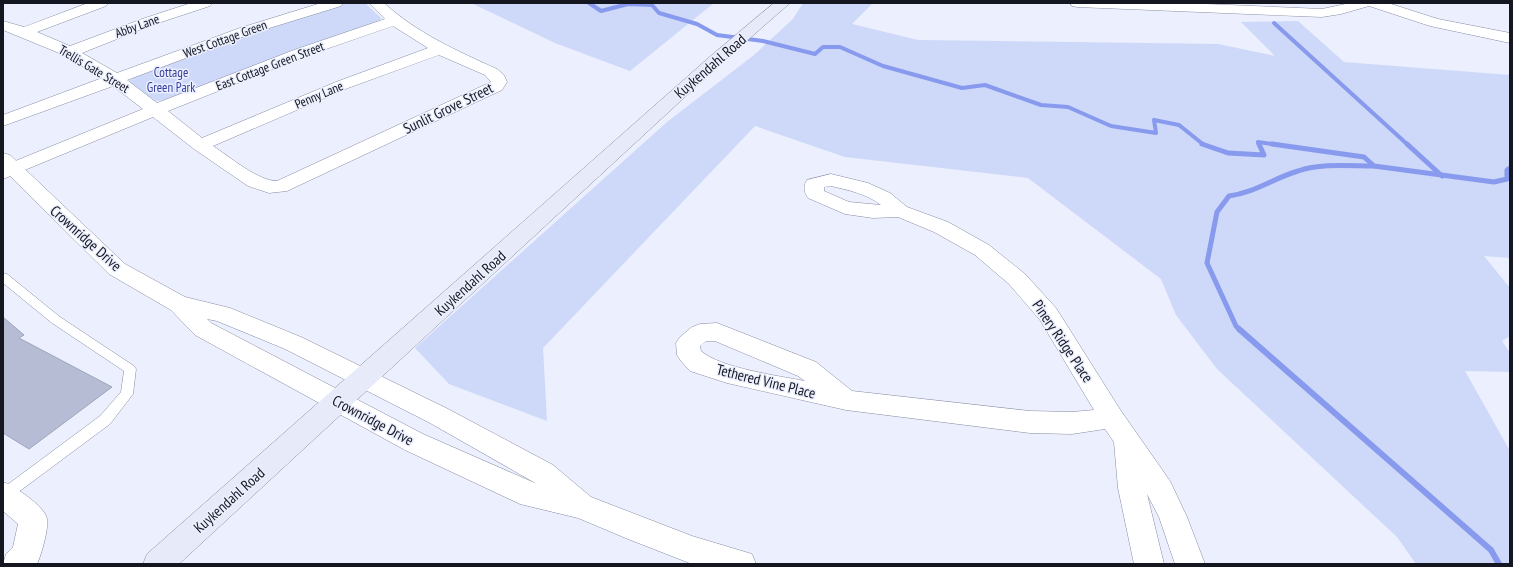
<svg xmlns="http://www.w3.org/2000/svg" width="1513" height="567" font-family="'PT Sans Narrow',sans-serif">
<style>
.green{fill:#ced8f8}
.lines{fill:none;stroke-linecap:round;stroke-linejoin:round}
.stream-far2{stroke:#879aee;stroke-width:4}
.stream-far1{stroke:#879aee;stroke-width:5}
.stream{stroke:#879aee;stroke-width:6}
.building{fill:#b5bcd4;stroke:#9fa5bc}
.service-casing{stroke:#868ca3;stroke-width:1}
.minor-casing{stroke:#868ca3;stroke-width:1}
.tertiary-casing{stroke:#868ca3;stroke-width:1}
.secondary-casing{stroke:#868ca3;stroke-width:1}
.service{fill:#fff;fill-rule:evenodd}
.minor{fill:#fff;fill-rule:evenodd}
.tertiary{fill:#fff;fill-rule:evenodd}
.secondary{fill:#e7ebf9;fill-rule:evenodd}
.labels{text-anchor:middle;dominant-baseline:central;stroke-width:3;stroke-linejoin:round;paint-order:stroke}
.far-street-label{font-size:13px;fill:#14171f;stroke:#ebeffe}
.far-park-label{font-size:13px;fill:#343d9e;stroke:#ebeffe}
.street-label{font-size:15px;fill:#14171f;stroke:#ebeffe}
</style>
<rect width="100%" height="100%" fill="#ebeffe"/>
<g class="green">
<path d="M347,3H365L381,18L376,25L172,99L155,101L128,82L140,72L321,9Z"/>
<path d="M471,3H714L630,71L555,43Z"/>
<path d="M803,3H873L852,24L918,40L1218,44L1275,56L1241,22L1298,21L1344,62L1510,75V258L1484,256L1510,288V336L1502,341L1510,353V372L1465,371L1510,451V564H1416L1397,537L1217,369L1176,315L1161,279L1028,178L845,157L755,126L543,348L547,421L449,384L415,348L667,122L754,55L793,19Z"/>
</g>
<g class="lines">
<g class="stream-far2">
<path d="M589,3L601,11L628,4L652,5L659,13L697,24L717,35L763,41L815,54L823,47H840L883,66L962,88L985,85L1041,105L1068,107L1111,126L1156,133L1154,120L1179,125L1204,145"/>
<path d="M1274,23L1408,145"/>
<path d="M1259,145L1258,142L1280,145"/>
</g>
<g class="stream-far1">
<path d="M1202,144L1228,153L1264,155L1259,144"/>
<path d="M1272,144L1364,157L1374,166L1494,182L1507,179V170L1510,168"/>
<path d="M1407,144L1442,176"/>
<path d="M1240,330L1236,326L1207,263L1217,212L1229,196C1254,193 1274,178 1298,171C1322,163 1349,166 1374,166"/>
</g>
<path class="stream" d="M1239,329L1491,550L1499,564"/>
</g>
<path class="building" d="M3,317L24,335L19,338L112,387L29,449L3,433Z"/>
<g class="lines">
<g class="service-casing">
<path id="service" d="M3,273L7,274L60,317L134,366L136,369L133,394L110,424L9,499L4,501L3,488L100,416L121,392L124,371L52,323L3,283Z"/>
</g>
<g class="minor-casing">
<g id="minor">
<path d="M88,3H108L106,6L37,32L70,46L142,19L191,3H212L210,6L152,25L82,53L117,73L240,28L321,3H343L341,6L250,34L127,80L157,103L294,50L385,19L369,3H384C417,33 457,51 497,69L504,75L507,82L502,90L287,191L269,193L248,186L194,149L153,117L3,179V166L143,109L113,86L3,126V115L102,78L64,55L3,30V21L24,27ZM393,26L428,48L336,82L202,138L168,111L306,56ZM439,55L485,75L491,82L277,181C258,181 230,157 213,146L348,88Z"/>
<path d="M1070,3H1182L1322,9L1350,3H1388L1438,19L1510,33V43L1430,26L1369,6L1341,14L1322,17L1077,7L1072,6Z"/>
<path d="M831,174L868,183L890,193L907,207L948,222L989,245L1025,274L1056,308L1121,411L1170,481L1187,517L1205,564H1175L1159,517L1147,494L1164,564H1134L1118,488L1114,442L1105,429L1072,434L1030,433L846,410L727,383L690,371L681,361L677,355L676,343L680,337L692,327L700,324L717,323L816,362L852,391L1030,411L1072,412L1094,410L1040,320L1009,284L975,255L934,232L898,217L873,218L845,214L808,198C804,192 803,186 807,180ZM831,186C848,190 867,194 881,205L849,202L824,191V187ZM706,341H715L798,376L805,381C779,376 720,368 701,351L700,346Z"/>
<path d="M3,482C14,486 45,506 47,519C49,528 41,556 37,564H3L6,554L13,547L18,524L3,511Z"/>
</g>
</g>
<g class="tertiary-casing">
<path id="tertiary" d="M3,153L10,155L125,264L185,297L230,308L301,337L448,409L553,465L591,497L692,536L752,554L756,564H692L628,539L578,518L520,504L405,450L195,335L171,310L109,274L3,169ZM207,319L217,321L285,349L430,423L537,484L423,434L211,323Z"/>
</g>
<g class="secondary-casing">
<path id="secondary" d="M774,3H790L725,60L179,564H143L147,554L713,54Z"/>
</g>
<use href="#service" class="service"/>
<use href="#minor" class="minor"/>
<use href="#tertiary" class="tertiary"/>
<use href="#secondary" class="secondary"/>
</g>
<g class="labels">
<g class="far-street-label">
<text transform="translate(137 26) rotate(-20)">Abby Lane</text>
<text transform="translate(225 39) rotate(-20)">West Cottage Green</text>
<text transform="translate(270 66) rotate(-21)">East Cottage Green Street</text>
<text transform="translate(94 69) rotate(31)">Trellis Gate Street</text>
<text transform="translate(319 95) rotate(-23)">Penny Lane</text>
</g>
<g class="far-park-label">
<text x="171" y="72">Cottage<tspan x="171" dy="15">Green Park</tspan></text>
</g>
<g class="street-label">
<text transform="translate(710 66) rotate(-41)">Kuykendahl Road</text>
<text transform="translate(448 108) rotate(-26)">Sunlit Grove Street</text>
<text transform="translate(86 238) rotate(42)">Crownridge Drive</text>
<text transform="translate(470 283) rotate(-42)">Kuykendahl Road</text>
<text transform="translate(1063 341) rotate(56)">Pinery Ridge Place</text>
<text transform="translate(766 381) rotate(14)">Tethered Vine Place</text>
<text transform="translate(373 420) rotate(28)">Crownridge Drive</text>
<text transform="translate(229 500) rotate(-42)">Kuykendahl Road</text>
</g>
</g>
<rect width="1513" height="567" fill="none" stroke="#14171f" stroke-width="8"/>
</svg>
